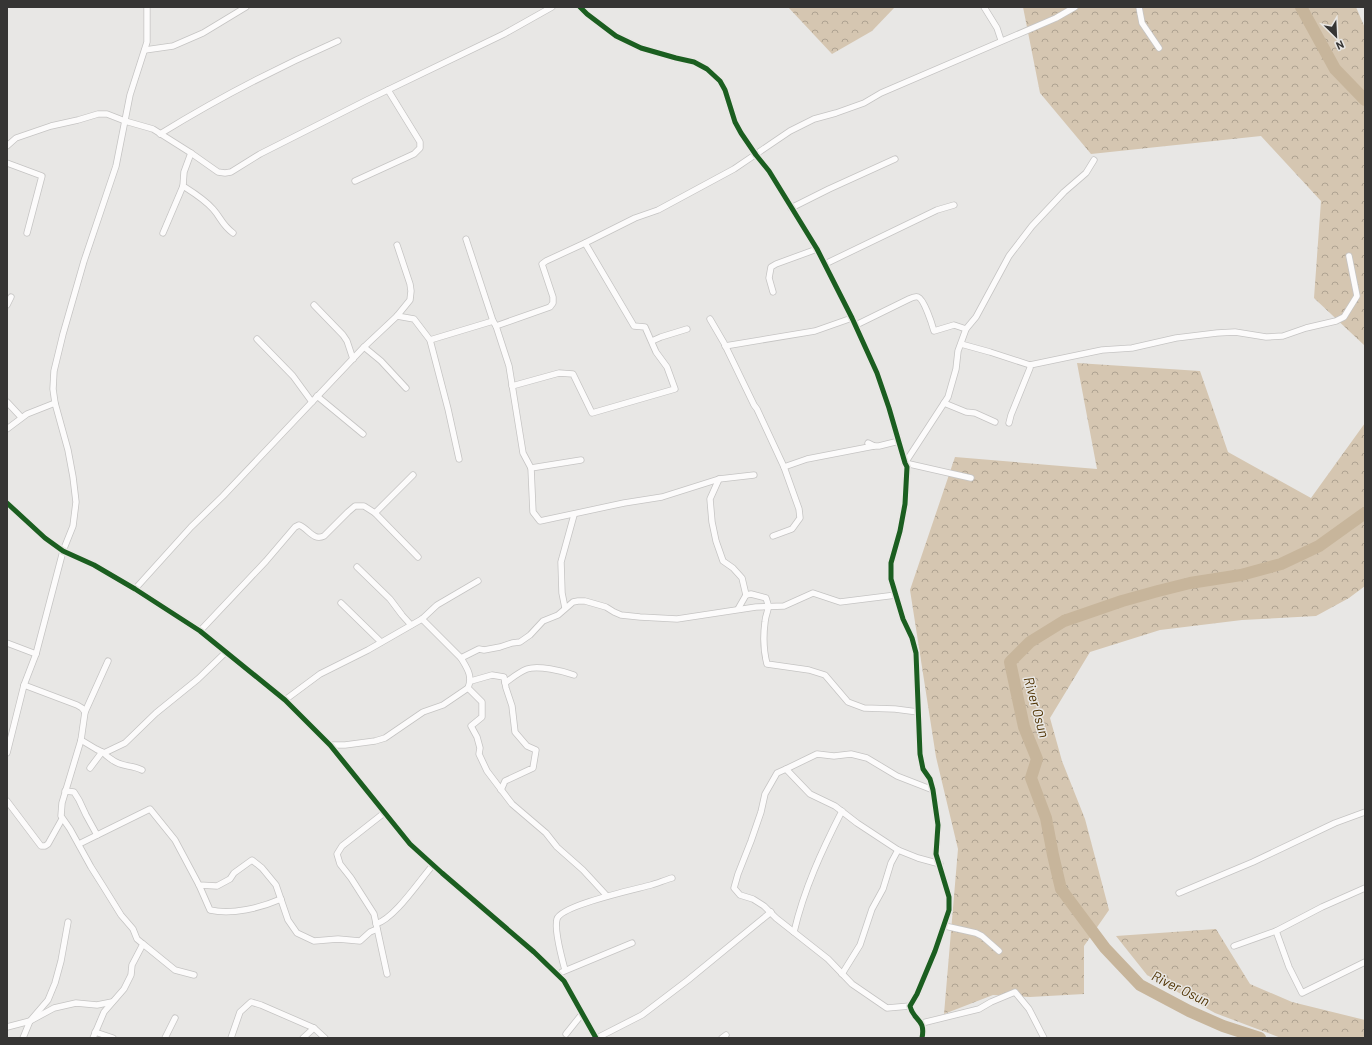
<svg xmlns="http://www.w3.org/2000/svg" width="1372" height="1045" font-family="Barlow,sans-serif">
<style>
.forest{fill:url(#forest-crowns)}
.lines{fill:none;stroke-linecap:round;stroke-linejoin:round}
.river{stroke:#c7b59b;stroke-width:12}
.street-casing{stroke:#c5c4c3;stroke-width:7}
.street{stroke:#fcfbfb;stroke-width:5.5}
.cycleway-casing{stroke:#e9e7e4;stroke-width:8}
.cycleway{stroke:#1b5e20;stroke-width:5}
.labels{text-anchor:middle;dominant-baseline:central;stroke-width:3;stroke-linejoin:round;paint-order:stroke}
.water-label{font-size:14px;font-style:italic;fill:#503404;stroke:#e9e7e4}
</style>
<defs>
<pattern id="forest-crowns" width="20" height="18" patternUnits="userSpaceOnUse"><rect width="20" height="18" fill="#d5c6b1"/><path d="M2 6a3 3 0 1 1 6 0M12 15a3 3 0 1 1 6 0" fill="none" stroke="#aea291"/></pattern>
</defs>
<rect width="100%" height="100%" fill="#e8e7e5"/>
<g class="forest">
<path d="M788,7H895L872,31L832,54Z"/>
<path d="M1023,7H1356L1365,28V346L1314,298L1321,201L1261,136L1091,154L1040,93Z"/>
<path d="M1077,363L1200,371L1228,452L1311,498L1365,423V586L1349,598L1316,616L1242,620L1160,630L1090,652L1050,718L1062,761L1085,819L1109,910L1084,946V994L1030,997L993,995L944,1014L958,849L936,757L910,590L955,457L1097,469Z"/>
<path d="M1216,929L1250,984L1292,1002L1365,1020V1038H1281L1215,1013L1147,975L1116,936Z"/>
</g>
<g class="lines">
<g class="river">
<path d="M1301,7L1335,69L1365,100"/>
<path d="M1260,1038L1223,1026L1189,1011L1140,985L1105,948L1061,889L1053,855L1046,818L1031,778L1037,759L1024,727L1010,662L1030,642L1064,621L1122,601L1158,591L1190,583L1241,575L1281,564L1319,546L1365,513"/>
</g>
<g class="street-casing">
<g id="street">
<path d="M580,7L587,14L616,36L641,48L676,58L694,62L707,69L720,81L725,90L735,122L741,133L756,155L769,171L817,249L852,318L877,373L889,408L905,463L907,467L905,504L900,531L891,563V579L903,619L912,638L916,653L920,754L923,769L930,779L933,790L938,825L936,854L949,897V910L935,951L917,994L910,1006C913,1021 926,1018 922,1038"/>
<path d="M984,7L997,28L1001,40"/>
<path d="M1139,7L1142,23L1159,48"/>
<path d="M145,50L173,46L203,33L246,7"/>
<path d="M160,134C217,99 276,68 338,41"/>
<path d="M7,146L16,138L51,126L78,120L98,114H107L125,121L153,129L191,153L218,172L225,173L231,172L260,154L367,100L504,34L552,7"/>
<path d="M7,163L42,176L27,233"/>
<path d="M355,181L414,154L420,148V142L388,90"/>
<path d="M183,186C194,193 204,199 213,209C221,218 222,225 233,233"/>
<path d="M791,208L829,189L895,159"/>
<path d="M163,233L183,186L184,172L191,153"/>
<path d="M466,239L493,321"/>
<path d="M825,264L937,210L954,205"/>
<path d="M773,292L769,278L771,267L776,264L817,249"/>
<path d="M7,305L11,297"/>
<path d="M314,305L343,335L347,341L353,359"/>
<path d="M397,316L414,319L430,340L448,409L459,459"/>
<path d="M710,319L724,343L754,405L757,409L784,467L799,509L800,518L792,529L773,536"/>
<path d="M856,325L909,299C911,298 915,296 918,297C924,299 932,324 934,331L954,325L966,329"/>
<path d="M496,326L509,366L523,453L531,468L581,460"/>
<path d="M257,339L293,376L312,402"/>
<path d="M430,340L493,321L496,326L550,307L553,303V297L542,264L546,261L585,243L635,218L658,210L734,169L790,131L814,119L836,113L864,103L881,93L1056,18L1075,7"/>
<path d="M652,341L661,337L687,329"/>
<path d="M961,344L990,352L1030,365V368L1011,415L1009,423"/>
<path d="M725,346L815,331L852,318"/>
<path d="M364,347L381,361L406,388"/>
<path d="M1030,365L1102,350L1132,348L1176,338L1217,333L1235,332L1266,337L1283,336L1306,328L1336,321L1344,317L1357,296L1349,256"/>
<path d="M512,386L559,373L573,374L592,413L675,389L667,367L656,352L645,327L634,326L585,243"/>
<path d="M317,396L363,434"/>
<path d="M7,402L21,417"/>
<path d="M944,403L966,412L975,413L995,422"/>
<path d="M7,429L27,414L55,403"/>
<path d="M868,443L874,446H879L899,441"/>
<path d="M905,463L948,397L956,369L958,351L966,329L976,317L1009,256L1032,226L1064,192L1086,173L1094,160"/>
<path d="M905,463L971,478"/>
<path d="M784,467L807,459L874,446"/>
<path d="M531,468L533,512L540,521L624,503L662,497L719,479L754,475"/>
<path d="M719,479L710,499L712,522L716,541L723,561L733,568L742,578L746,595L738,609"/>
<path d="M7,503L45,538L63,551L94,565L135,589L200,631L285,700L330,745L410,844L442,873L534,952L564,981L596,1038"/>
<path d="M375,513L418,557"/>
<path d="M357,567L390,599L402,615L411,625"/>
<path d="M135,589L191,527L223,496L364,347L397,316L410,300L411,291L410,284L397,245"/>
<path d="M746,595L751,594L766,598C771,611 766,610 765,622C763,637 763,649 767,664L809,670L825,675L848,702L864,708L895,709L918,712"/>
<path d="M341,603L381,642"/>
<path d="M565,608L562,593L561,562L574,515"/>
<path d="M422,619L461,658"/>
<path d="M200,631L266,561L295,527L299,525C309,529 313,541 324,536L348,512L355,506H364L375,513L413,475"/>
<path d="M7,643L36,654"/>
<path d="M471,681L492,675L504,677L506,688L512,706L515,732L527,746L536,750L533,768L505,781L501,790"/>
<path d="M505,683C512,678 519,672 527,669C538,665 563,671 574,675"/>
<path d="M24,685L77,705L82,708L85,712L81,740L62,803L61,816L70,829L91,867L103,886L121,915L133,929L137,939L143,944L132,965L131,975L124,989L104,1012L93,1038"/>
<path d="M285,700L320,674L368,650L422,619L437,605L478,581"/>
<path d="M85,712L108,661"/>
<path d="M81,740L96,749L104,753L125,743L156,713L198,679L226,652"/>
<path d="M330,745H345L375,741L385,738L423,712L443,705L468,688"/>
<path d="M7,753L24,685L36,654L63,551L73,526L76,502L73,477L68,450L55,403L53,389L54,371L63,334L84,261L116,166L130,95L147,42V7"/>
<path d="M104,753C106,756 108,757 111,759C122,768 130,764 142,770"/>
<path d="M90,768L102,752"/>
<path d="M786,769L817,754L834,756L851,754L867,758L897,776L933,790"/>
<path d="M65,791L74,792L79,800L86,815L97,835"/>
<path d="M7,801L41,846H45L48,844L62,819"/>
<path d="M384,813L342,846L337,854L340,864L351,878L374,914L387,974"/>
<path d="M79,844L150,809L175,840L199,885L217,886L230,879L234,873L252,860L262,868L276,885L288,920L297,933L314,941L338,939L360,941L370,932L377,929"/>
<path d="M199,885L210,910C232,915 260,908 281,899"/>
<path d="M1179,893L1253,862L1335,823L1365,812"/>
<path d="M607,896L583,870L557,847L546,833L512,804L487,771L479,754L480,748L477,737L471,726L482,717V702L468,688C473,676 467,668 461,658L479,649L484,650L500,647L512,643L520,642L530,635L543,621L558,615L573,602L578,601H585L606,607L614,612L621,615L640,617L677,619L756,607L784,606L813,593L840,602L896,595"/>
<path d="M376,924C395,918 419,881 433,865"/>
<path d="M945,926L976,933L982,936L999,951"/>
<path d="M1276,931L1289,967L1302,993L1365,962"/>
<path d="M794,932C804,889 822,850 842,811"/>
<path d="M143,944L175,970L194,975"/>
<path d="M1234,946L1276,931L1322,907L1365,888"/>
<path d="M565,970C562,959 554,929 557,919C561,905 637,889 651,885C658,883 665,880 672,878"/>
<path d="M562,972L632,943"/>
<path d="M842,974L860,945L872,909L883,889L891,863L898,850"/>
<path d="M910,1006L887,1008L852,984L828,959L776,918L764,906L753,899L740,895L734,888L738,874L751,841L761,812L765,794L777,773L786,769L810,794L835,806L857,823L898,850L918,858L940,864"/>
<path d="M922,1023L979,1009L991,1002L1015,992L1029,1009L1044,1038"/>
<path d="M7,1027L30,1021L54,1008L76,1003L97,1005L112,1002"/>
<path d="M95,1032L113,1038"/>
<path d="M566,1034L582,1014"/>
<path d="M23,1038L30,1021L48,1000L55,983L61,961L68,922"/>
<path d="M165,1038L175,1018"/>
<path d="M231,1038L240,1012L251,1002L261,1005L314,1028"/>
<path d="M303,1038L314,1028L325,1038"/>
<path d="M597,1038L642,1015L688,980L771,912"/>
<path d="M722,1038L726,1035"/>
</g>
</g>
<use href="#street" class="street"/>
<g class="cycleway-casing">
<g id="cycleway">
<path d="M580,7L587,14L616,36L641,48L676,58L694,62L707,69L720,81L725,90L735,122L741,133L756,155L769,171L817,249L852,318L877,373L889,408L905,463L907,467L905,504L900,531L891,563V579L903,619L912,638L916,653L920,754L923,769L930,779L933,790L938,825L936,854L949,897V910L935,951L917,994L910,1006C913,1021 926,1018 922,1038"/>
<path d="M7,503L45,538L63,551L94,565L135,589L200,631L285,700L330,745L410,844L442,873L534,952L564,981L596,1038"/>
</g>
</g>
<use href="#cycleway" class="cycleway"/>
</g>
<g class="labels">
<g class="water-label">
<text transform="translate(1037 707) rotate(75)">River Osun</text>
<text transform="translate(1181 988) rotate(26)">River Osun</text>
</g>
</g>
<rect width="1372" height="1045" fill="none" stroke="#363534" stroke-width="16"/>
<g transform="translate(1336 36) rotate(156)" stroke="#e9e7e4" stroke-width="3" paint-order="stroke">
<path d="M0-3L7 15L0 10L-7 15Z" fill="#363534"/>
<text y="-6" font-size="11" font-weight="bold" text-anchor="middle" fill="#363534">N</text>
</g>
</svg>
